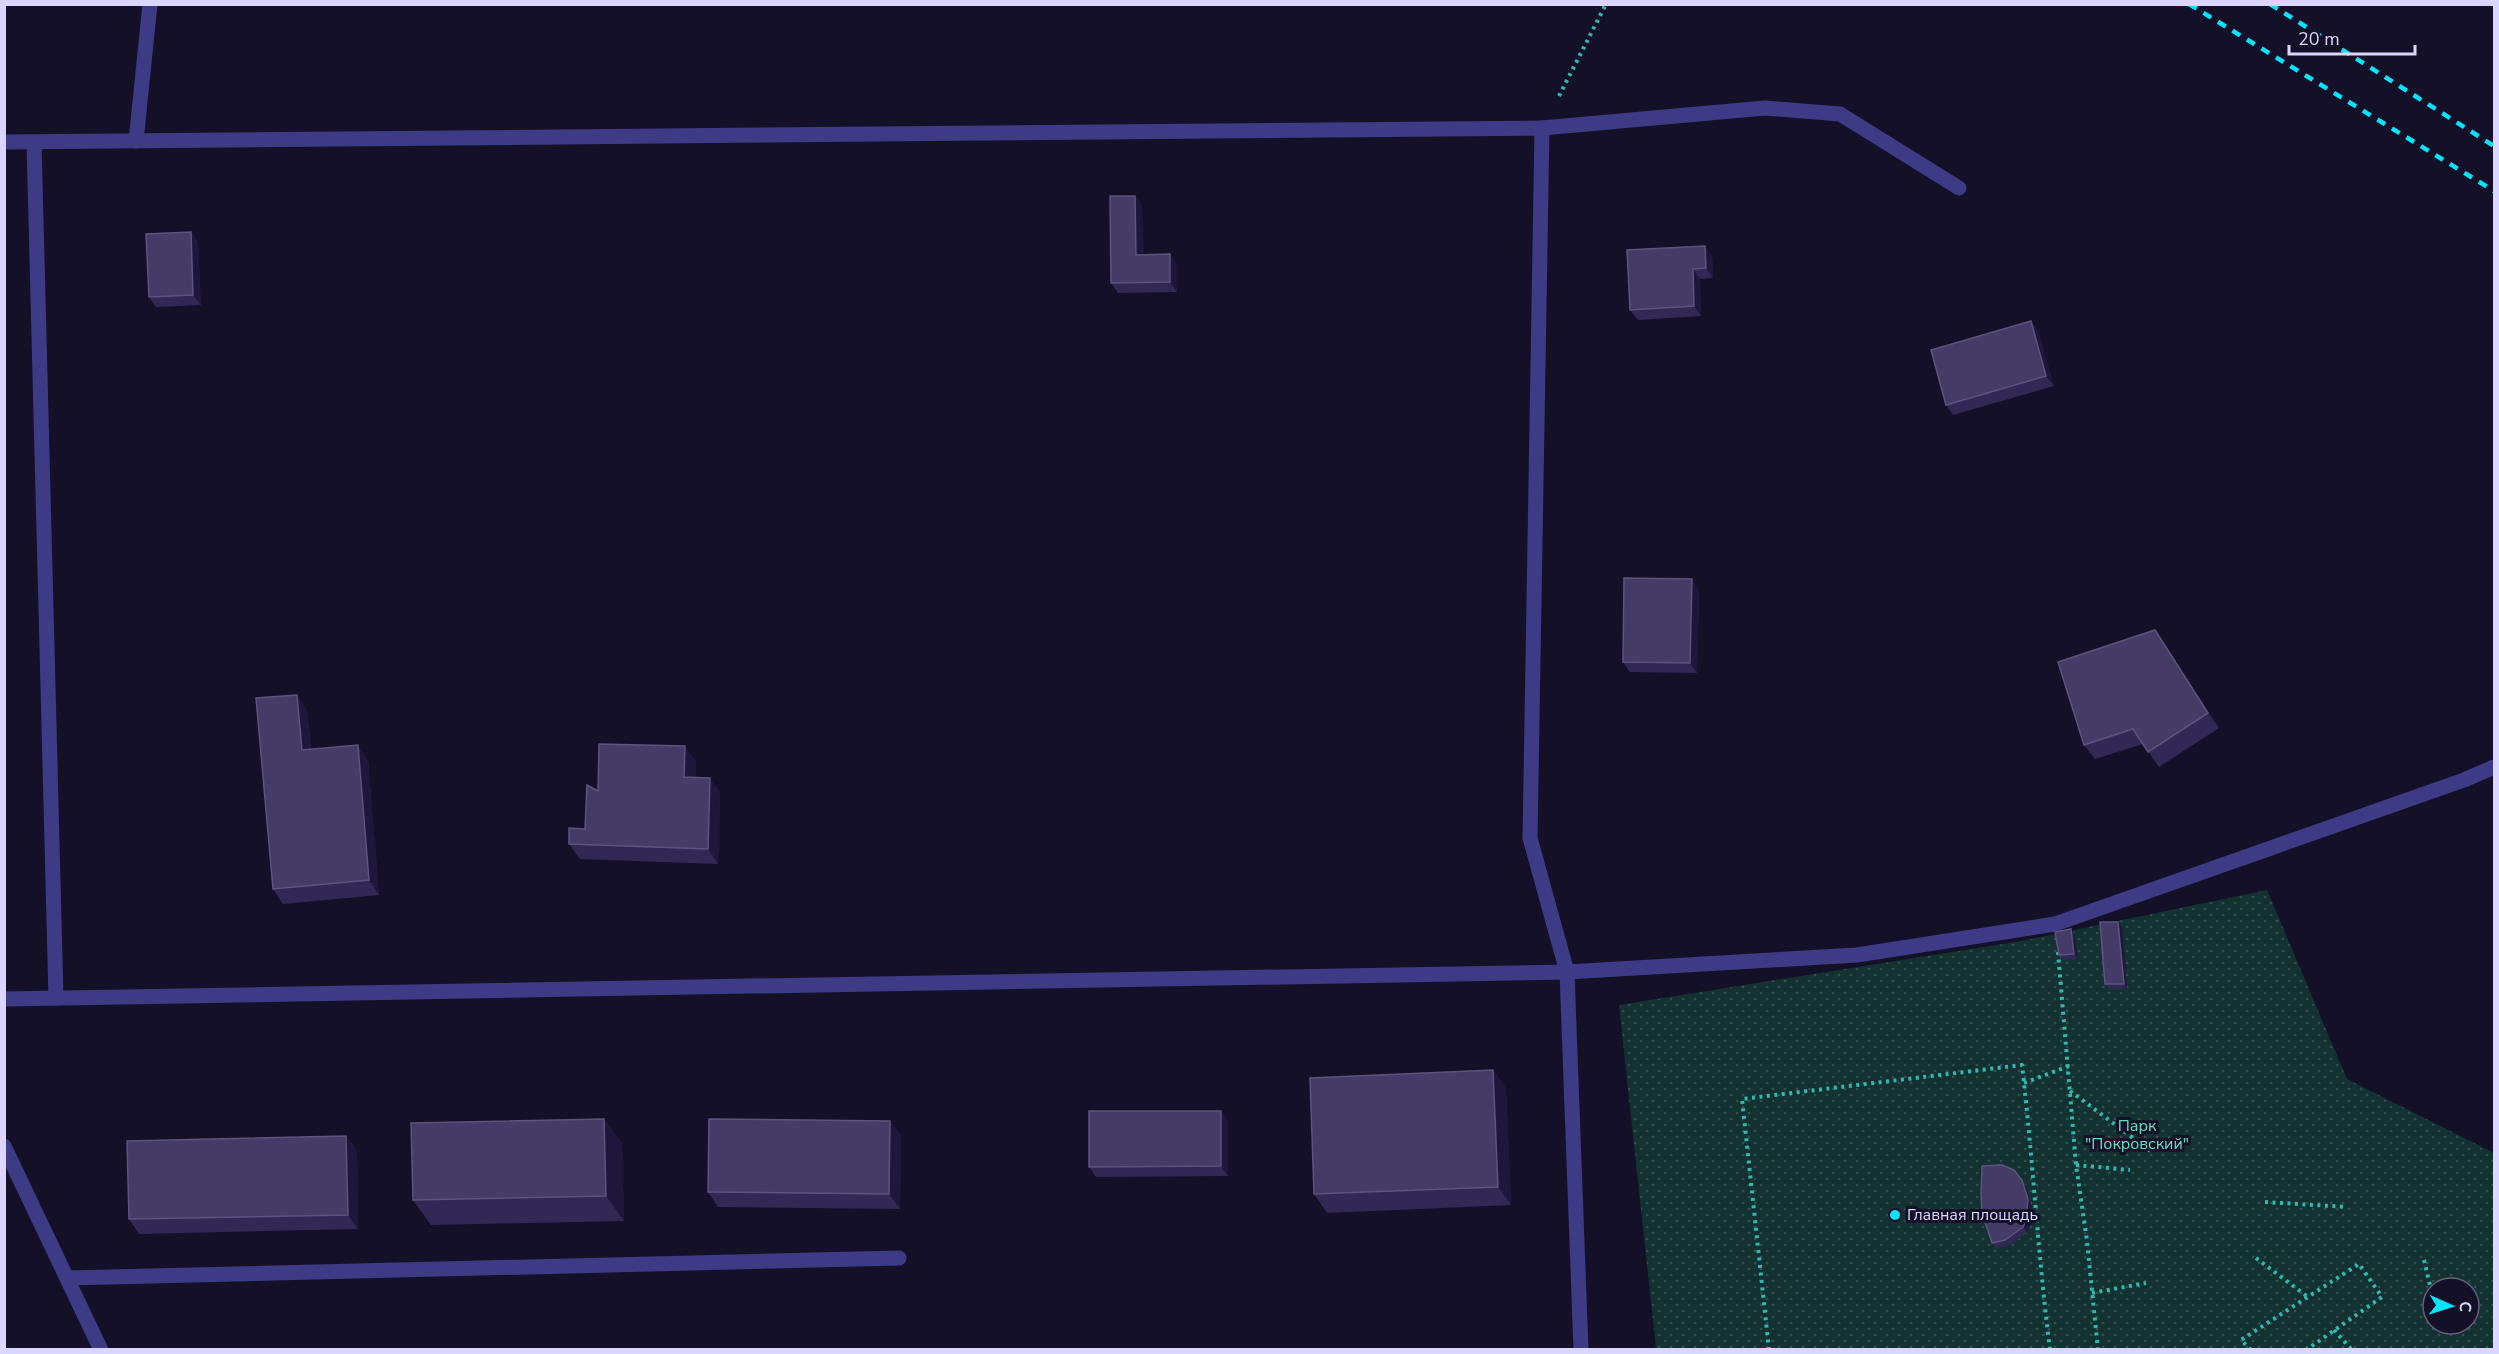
<svg xmlns="http://www.w3.org/2000/svg" width="2499" height="1354" font-family="'Nunito Sans',sans-serif">
<style>
.park{fill:url(#park-dots);fill-rule:evenodd}
.lines{fill:none;stroke-linecap:round;stroke-linejoin:round}
.path{stroke:#2fb9b1;stroke-width:4;stroke-dasharray:3 4.5;stroke-linecap:butt}
.lane{stroke:#3e3b86;stroke-width:15}
.street{stroke:#3e3b86;stroke-width:15}
.rail{stroke:#02e5ff;stroke-width:4.5;stroke-dasharray:9 8;stroke-linecap:butt}
.wall{fill:#322855}
.shaded-wall{fill:#1e173b}
.building{fill:#443b67;stroke:#5c537f;stroke-width:1.5}
.poi-dot{fill:#02e5ff;stroke:#141027;stroke-width:2}
.labels{text-anchor:middle;dominant-baseline:central;stroke-width:6;stroke-linejoin:round;paint-order:stroke}
.park-label{font-size:16px;fill:#61e0c1;stroke:#141027}
.poi-label{font-size:16px;fill:#dbd6ff;stroke:#141027;text-anchor:start}
</style>
<defs>
<pattern id="park-dots" width="8" height="8" patternUnits="userSpaceOnUse" patternTransform="scale(1.5)"><rect width="8" height="8" fill="#123130"/><path d="M2 2h.1M6 6h.1" fill="none" stroke="#344e4f" stroke-width="1.8" stroke-linecap="round"/></pattern>
</defs>
<rect width="100%" height="100%" fill="#141027"/>
<path class="park" d="M2267,890L2347,1079L2494,1153V1349H1656L1619,1005L2021,941ZM2433,1288H2469V1324H2433Z"/>
<g class="lines">
<g class="path">
<path d="M1559,96L1606,4"/>
<path d="M2058,952L2076,1165L2087,1241L2098,1350"/>
<path d="M2024,1083L2069,1066"/>
<path d="M2070,1091L2152,1152"/>
<path d="M2076,1165L2130,1170"/>
<path d="M2265,1202L2347,1207"/>
<path d="M2256,1258L2308,1297"/>
<path d="M2424,1260L2433,1298"/>
<path d="M2092,1293L2146,1283"/>
<path d="M2439,1324V1326"/>
<path d="M2334,1330L2352,1350"/>
<path d="M1769,1350L1742,1099L2022,1065C2033,1160 2038,1255 2050,1350"/>
<path d="M2251,1350L2241,1340L2359,1264L2382,1297L2306,1350"/>
</g>
<g class="lane">
<path d="M1542,128L1765,108L1840,114L1959,188"/>
<path d="M136,141L150,4"/>
<path d="M1567,972L1581,1350"/>
<path d="M4,1146L101,1350"/>
<path d="M67,1278L899,1258"/>
</g>
<g class="street">
<path d="M4,142L1542,128L1530,838L1567,972"/>
<path d="M34,142L56,998"/>
<path d="M4,999L1567,972L1857,955L2055,924L2464,780L2494,767"/>
</g>
<g class="rail">
<path d="M2189,4L2494,191"/>
<path d="M2270,4L2494,146"/>
</g>
</g>
<g class="wall">
<path d="M1135,196L1142,206L1143,255L1177,264V292L1118,293L1111,283Z"/>
<path d="M191,232L198,242L201,305L156,307L149,297Z"/>
<path d="M1705,246L1712,256L1713,278L1700,279L1701,316L1638,320L1630,310Z"/>
<path d="M2031,321L2038,331L2054,386L1953,415L1946,405Z"/>
<path d="M1699,590L1697,673L1630,672L1623,662Z"/>
<path d="M2155,630L2219,728L2159,767L2143,744L2095,759L2084,745Z"/>
<path d="M307,710L311,749L368,760L379,895L283,904L273,889Z"/>
<path d="M696,761L695,777L720,792L718,864L580,859L569,844L585,829L598,791Z"/>
<path d="M2118,922L2122,927L2127,989H2109L2105,984Z"/>
<path d="M2074,934L2078,959L2063,960L2059,955Z"/>
<path d="M1493,1070L1506,1089L1511,1205L1327,1213L1314,1194Z"/>
<path d="M1221,1111L1228,1121V1176L1096,1177L1089,1167Z"/>
<path d="M604,1119L622,1144L624,1221L431,1225L413,1200Z"/>
<path d="M890,1121L901,1136L900,1209L718,1207L708,1192Z"/>
<path d="M346,1136L357,1151L358,1229L139,1234L129,1219Z"/>
<path d="M2026,1186L2031,1204L2030,1226L2027,1232L2009,1246L1996,1248L1992,1243Z"/>
</g>
<g class="shaded-wall">
<path d="M1135,196L1142,206L1143,265L1136,255Z"/>
<path d="M191,232L198,242L201,305L193,295Z"/>
<path d="M1705,246L1712,256L1713,278L1706,268Z"/>
<path d="M1170,254L1177,264V292L1170,282Z"/>
<path d="M1693,269L1700,279L1701,316L1694,306Z"/>
<path d="M2031,321L2038,331L2054,386L2046,376Z"/>
<path d="M1692,579L1699,590L1697,673L1690,663Z"/>
<path d="M2155,630L2166,645L2219,728L2208,713Z"/>
<path d="M297,695L307,710L312,764L302,750Z"/>
<path d="M358,745L368,760L379,895L369,880Z"/>
<path d="M685,746L696,761L695,791L684,777Z"/>
<path d="M710,778L720,792L718,864L708,849Z"/>
<path d="M2118,922L2122,927L2127,989L2124,984Z"/>
<path d="M2071,929L2074,934L2078,959L2074,954Z"/>
<path d="M1493,1070L1506,1089L1511,1205L1498,1187Z"/>
<path d="M1221,1111L1228,1121V1176L1221,1166Z"/>
<path d="M604,1119L622,1144L624,1221L606,1196Z"/>
<path d="M890,1121L901,1136L900,1209L889,1194Z"/>
<path d="M346,1136L357,1151L358,1229L348,1215Z"/>
<path d="M2022,1180L2026,1186L2031,1204L2030,1226L2027,1232L2023,1227Z"/>
</g>
<g class="building">
<path d="M1110,196H1135L1136,255L1170,254V282L1111,283Z"/>
<path d="M191,232L193,295L149,297L146,234Z"/>
<path d="M1705,246L1706,268L1693,269L1694,306L1630,310L1627,250Z"/>
<path d="M2031,321L2046,376L1946,405L1931,350Z"/>
<path d="M1624,578L1692,579L1690,663L1623,662Z"/>
<path d="M2155,630L2208,713L2148,752L2133,729L2084,745L2058,662Z"/>
<path d="M297,695L302,750L358,745L369,880L273,889L256,698Z"/>
<path d="M599,744L685,746L684,777L710,778L708,849L569,844V828L585,829L587,785L598,791Z"/>
<path d="M2100,922H2118L2124,984H2105Z"/>
<path d="M2071,929L2074,954L2059,955L2055,932Z"/>
<path d="M1493,1070L1498,1187L1314,1194L1310,1078Z"/>
<path d="M1089,1111H1221V1166L1089,1167Z"/>
<path d="M604,1119L606,1196L413,1200L411,1123Z"/>
<path d="M709,1119L890,1121L889,1194L708,1192Z"/>
<path d="M346,1136L348,1215L129,1219L127,1141Z"/>
<path d="M2002,1165L2014,1170L2022,1180L2028,1199L2026,1220L2023,1227L2005,1240L1992,1243L1982,1213L1981,1194L1982,1166Z"/>
</g>
<circle class="poi-dot" cx="1895" cy="1215" r="6"/>
<g class="labels">
<g class="park-label">
<text x="2137" y="1126">Парк<tspan x="2137" dy="18">"Покровский"</tspan></text>
</g>
<g class="poi-label">
<text x="1907" y="1215">Главная площадь</text>
</g>
</g>
<rect width="2499" height="1354" fill="none" stroke="#dbd6ff" stroke-width="12"/>
<g transform="translate(2451 1306) rotate(93)"><circle r="28" fill="#141027" stroke="#645f7d" stroke-width="1.5"/>
<path d="M0-4.5L10 22L0 15L-10 22Z" fill="#02e5ff"/>
<text y="-9" font-size="16" font-weight="bold" text-anchor="middle" fill="#dbd6ff">С</text>
</g>
<path d="M2289 45v9h126v-9" fill="none" stroke="#dbd6ff" stroke-width="3"/>
<text x="2298" y="45" font-size="18" fill="#dbd6ff" stroke="#141027" stroke-width="4.5" paint-order="stroke">20 m</text>
</svg>
